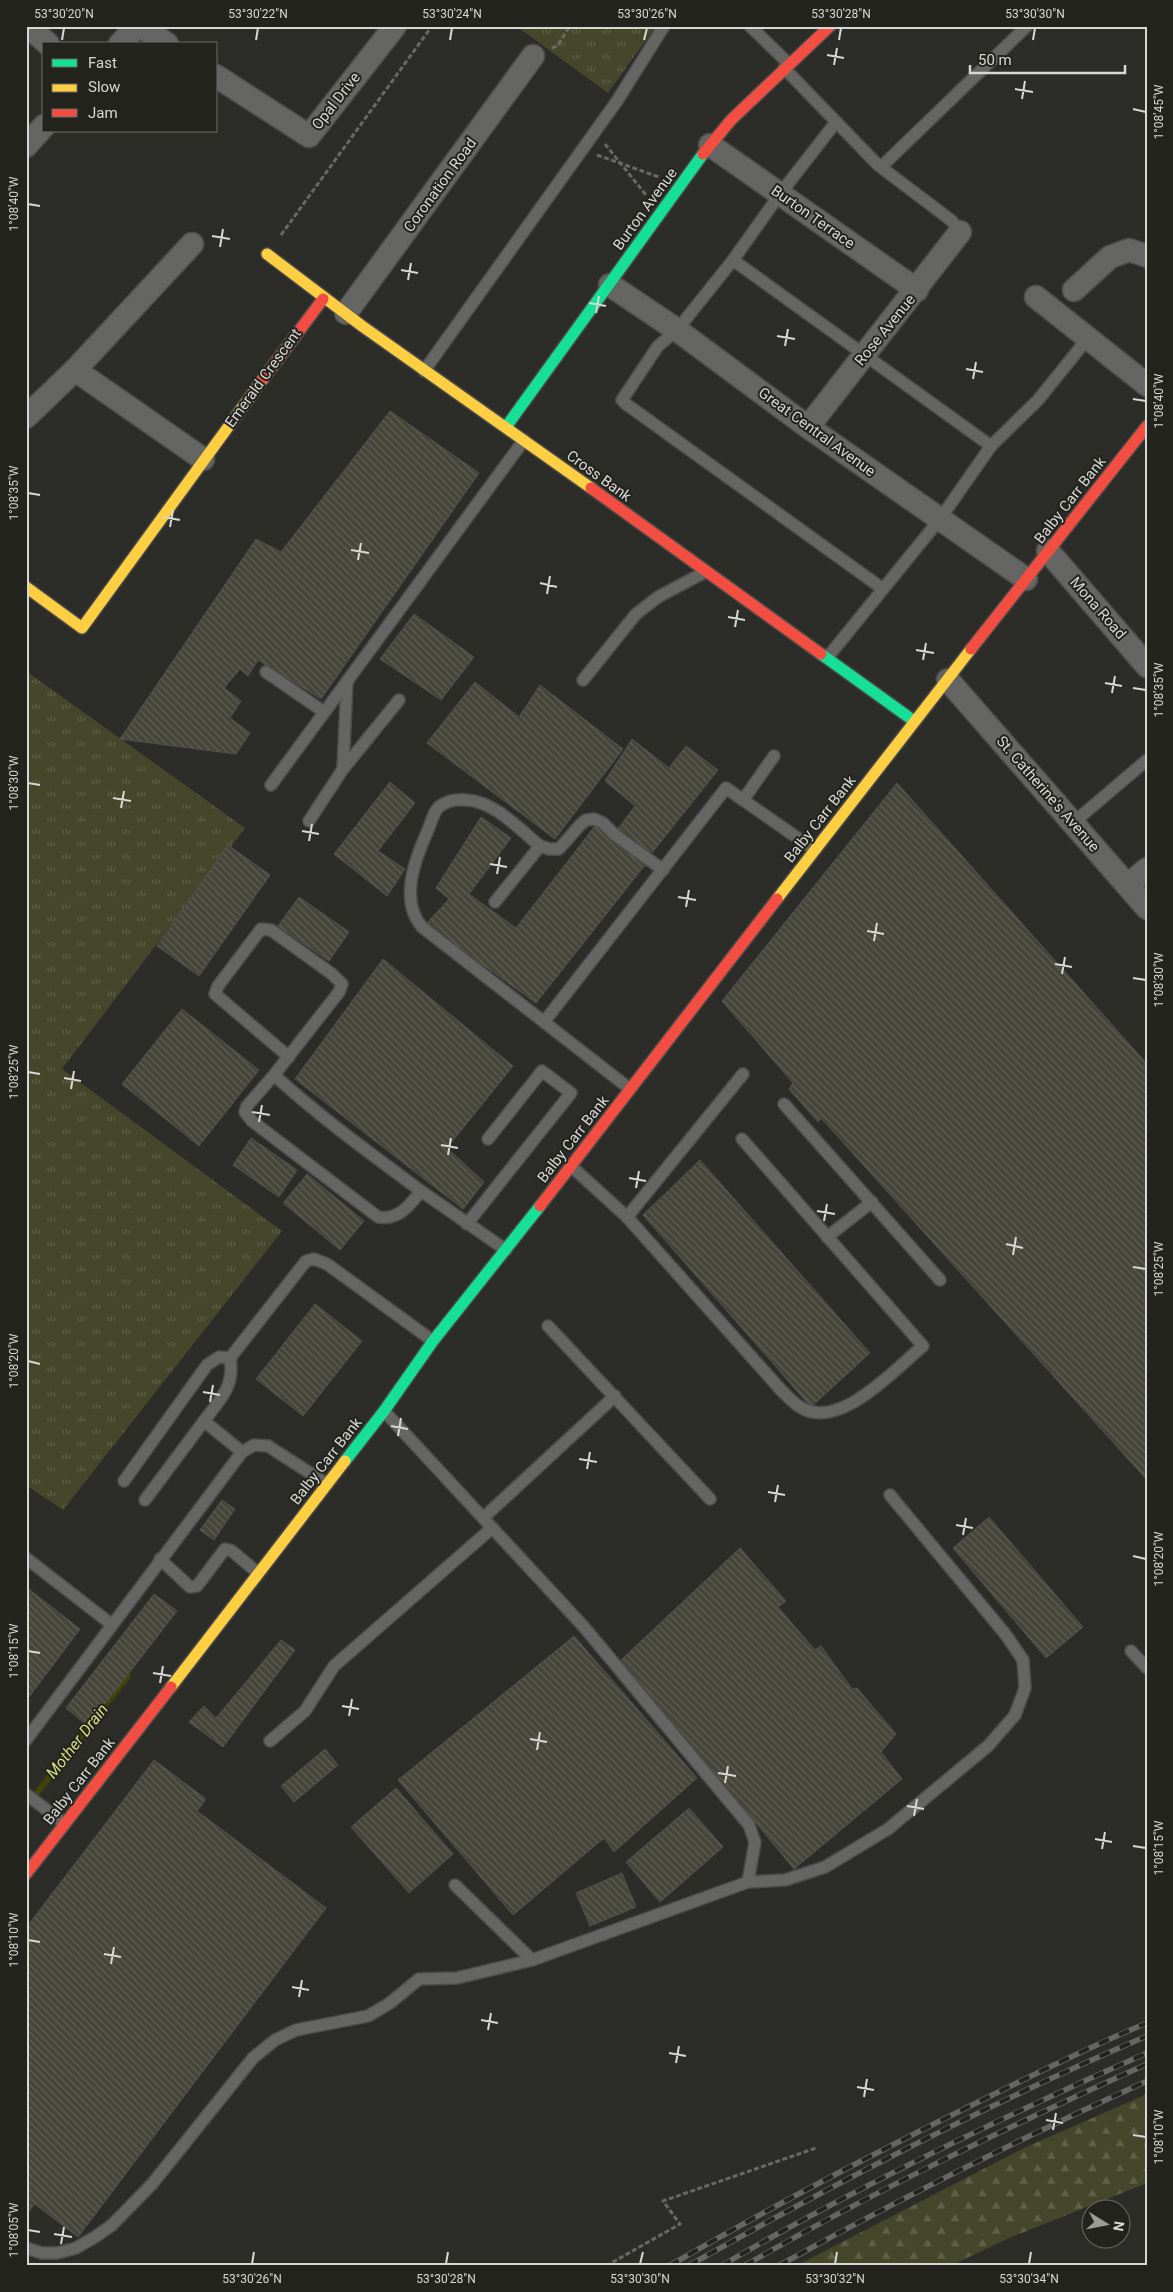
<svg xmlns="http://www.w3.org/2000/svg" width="1173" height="2292" font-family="Roboto,sans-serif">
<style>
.grass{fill:url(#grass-tufts)}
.forest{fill:url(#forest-firs)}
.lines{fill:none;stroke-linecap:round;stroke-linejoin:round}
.stream{stroke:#3f4306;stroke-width:6}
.building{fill:url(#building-back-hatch);stroke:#51524f}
.lane-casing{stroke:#4b4b49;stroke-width:14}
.street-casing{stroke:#4b4b49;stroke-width:25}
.fast-casing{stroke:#4b4b49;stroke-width:14}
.slow-casing{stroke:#4b4b49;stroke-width:14}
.jam-casing{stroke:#4b4b49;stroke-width:14}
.path{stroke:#686965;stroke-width:3;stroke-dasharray:5 2.5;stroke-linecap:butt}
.lane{stroke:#656663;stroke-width:11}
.street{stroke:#656663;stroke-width:22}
.fast{stroke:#16e098;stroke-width:11}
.slow{stroke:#ffcf43;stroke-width:11}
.jam{stroke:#f24e42;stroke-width:11}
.rail-casing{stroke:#666664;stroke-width:5.5}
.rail{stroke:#24241f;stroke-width:4;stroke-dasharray:11;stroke-linecap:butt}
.ticks{fill:none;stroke:#d7d7d4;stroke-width:2}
.labels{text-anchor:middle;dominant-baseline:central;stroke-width:4;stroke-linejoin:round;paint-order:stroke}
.street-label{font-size:15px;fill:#d7d7d4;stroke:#24241f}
.water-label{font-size:16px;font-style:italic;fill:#d5de85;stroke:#24241f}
.neatline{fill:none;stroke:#d7d7d4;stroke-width:2}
.ticks-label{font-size:12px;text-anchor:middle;fill:#d7d7d4}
</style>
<defs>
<pattern id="grass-tufts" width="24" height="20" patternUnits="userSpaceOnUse" patternTransform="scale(1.25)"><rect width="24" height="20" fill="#444729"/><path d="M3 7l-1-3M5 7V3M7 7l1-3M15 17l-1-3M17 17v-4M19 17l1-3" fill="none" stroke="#5e6147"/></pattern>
<pattern id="forest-firs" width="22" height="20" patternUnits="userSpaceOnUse" patternTransform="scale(1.25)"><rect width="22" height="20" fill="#444729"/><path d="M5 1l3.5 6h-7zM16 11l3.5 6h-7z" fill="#5e6147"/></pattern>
<pattern id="building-back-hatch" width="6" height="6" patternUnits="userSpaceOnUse" patternTransform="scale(1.25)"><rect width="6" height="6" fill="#454639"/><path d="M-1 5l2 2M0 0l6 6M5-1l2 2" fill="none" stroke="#5f6055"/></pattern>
</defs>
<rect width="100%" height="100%" fill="#2c2d29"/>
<g class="grass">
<path d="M516,26H656L608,93Z"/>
<path d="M26,671L245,828L62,1069L282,1231L63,1510L26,1485Z"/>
</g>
<path class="forest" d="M1147,2094V2183L1009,2238L950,2266H796L1024,2148Z"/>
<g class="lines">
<path class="stream" d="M26,1807L128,1676"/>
</g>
<g class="building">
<path d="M390,411L479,473L321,699L258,660L248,676L240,669L224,688L241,701L230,718L250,733L236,754L120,739L256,539L281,552Z"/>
<path d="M414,614L474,657L441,700L380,659Z"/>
<path d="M475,682L519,717L540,685L623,749L555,839L427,743Z"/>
<path d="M632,739L669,768L686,746L718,770L651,854L617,830L635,806L605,781Z"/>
<path d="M390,782L415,803L378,851L405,869L387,896L334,854Z"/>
<path d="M897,783L1147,1064V1480L821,1118L818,1122L789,1089L793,1083L722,1001Z"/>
<path d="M481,817L511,838L469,894L516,928L595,826L645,865L536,1003L426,924L449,899L436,888Z"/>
<path d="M228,845L270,875L199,976L157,946Z"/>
<path d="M299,897L349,932L329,961L278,926Z"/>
<path d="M383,959L513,1066L447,1148L484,1182L463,1209L295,1079Z"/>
<path d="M182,1009L259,1070L199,1146L122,1084Z"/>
<path d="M251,1138L297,1170L279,1197L233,1165Z"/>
<path d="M700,1160L870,1353L811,1407L643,1215Z"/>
<path d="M307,1174L364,1221L340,1250L283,1203Z"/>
<path d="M315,1304L362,1341L303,1416L256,1379Z"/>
<path d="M222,1500L235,1509L214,1540L200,1530Z"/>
<path d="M989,1517L1083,1627L1046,1658L953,1548Z"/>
<path d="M740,1548L786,1601L778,1607L815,1650L821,1646L852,1689L857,1688L896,1734L881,1752L902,1779L794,1869L621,1660Z"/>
<path d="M26,1587L80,1629L26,1701Z"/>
<path d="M154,1594L177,1611L88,1726L66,1708Z"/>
<path d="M574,1636L697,1778L614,1852L604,1838L513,1915L398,1780Z"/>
<path d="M281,1640L295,1650L223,1747L189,1722L204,1706L216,1718Z"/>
<path d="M325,1749L338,1765L294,1802L281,1786Z"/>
<path d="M154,1760L206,1799L197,1811L326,1908L78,2237L35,2204L26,2215V1928Z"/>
<path d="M396,1788L453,1854L409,1893L351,1827Z"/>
<path d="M689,1808L723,1847L660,1902L626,1862Z"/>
<path d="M622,1873L636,1907L590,1926L576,1893Z"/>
</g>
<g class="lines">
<g class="lane-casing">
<g id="lane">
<path d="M750,26L789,64"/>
<path d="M784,68L878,165L952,221L960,232"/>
<path d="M836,122L780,194L733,260L677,330L658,346L622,400L626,404L883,589"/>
<path d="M881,167L1027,26"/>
<path d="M733,260L991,446"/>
<path d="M424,371L617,101L664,26"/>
<path d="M827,658L940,519L991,446L1038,400L1088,338"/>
<path d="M266,672L324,712"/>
<path d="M583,680L636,614L658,597L705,572"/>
<path d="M774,756L743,800L815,850"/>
<path d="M343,769L399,700"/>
<path d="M271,785L524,440"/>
<path d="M309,821L343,769L347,681"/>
<path d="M1074,822L1147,760"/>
<path d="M495,902L540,846"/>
<path d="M544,1022L422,927C399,900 415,859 428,830C431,823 434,810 440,806C447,801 457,799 466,800C494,801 519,829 540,846L549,849H559L580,825L586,820L594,819L603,823L614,834L663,870"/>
<path d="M274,1075L247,1106L245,1112L252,1121L378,1217C398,1221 410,1205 421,1191C371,1154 320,1117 274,1075L339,992L342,984L332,974L271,930L261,929L218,986L215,994L289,1057"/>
<path d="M630,1089L544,1022L726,788L743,800"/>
<path d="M784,1104L940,1280"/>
<path d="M571,1166L627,1217L743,1074"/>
<path d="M421,1191L506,1250"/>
<path d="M627,1217L780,1389C786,1395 793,1403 800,1407C839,1432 895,1369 923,1346L742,1139"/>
<path d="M467,1224L571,1093L542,1071L488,1139"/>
<path d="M827,1237L872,1202"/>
<path d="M548,1326L710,1499"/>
<path d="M384,1411L584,1627L749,1825L755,1842L748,1882"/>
<path d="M204,1421C220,1399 235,1387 230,1358L306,1261L314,1259L327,1264L433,1341"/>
<path d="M124,1481L207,1365L219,1357L230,1358"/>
<path d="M145,1500L204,1421L242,1452"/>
<path d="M483,1518L615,1396"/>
<path d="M26,1558L111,1624"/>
<path d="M160,1559L190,1587L197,1586L225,1549L232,1551L258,1573"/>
<path d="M1131,1651L1147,1668"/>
<path d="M26,1740L242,1452L254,1445L268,1446L327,1484"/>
<path d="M270,1741L305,1711L334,1666L492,1528"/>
<path d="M26,1794L65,1824"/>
<path d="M455,1885L532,1960"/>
<path d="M26,2248L42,2253H57L76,2248L95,2237L112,2225L152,2184L253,2058L275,2040L296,2030L368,2016L390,2003L419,1979L457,1978L532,1960L748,1882L785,1880L825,1867L888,1829L988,1746L1015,1715L1025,1688L1023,1660L1006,1635L890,1495"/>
</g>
</g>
<g class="street-casing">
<g id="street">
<path d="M28,26L48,44"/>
<path d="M140,26L167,44"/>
<path d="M120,44L137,26"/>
<path d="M216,76L309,136L395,26"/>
<path d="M710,145L917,290"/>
<path d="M26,146L44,126"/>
<path d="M610,285L677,330L808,427L1026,579"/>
<path d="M1074,290L1110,257L1129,250L1147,256"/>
<path d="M1036,297L1147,385"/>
<path d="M346,313L533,56"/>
<path d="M75,370L203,459"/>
<path d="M26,417L75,370L192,244"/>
<path d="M808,427L960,232"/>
<path d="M1048,551L1147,666"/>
<path d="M948,680L1147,908"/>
<path d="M1128,885L1147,869"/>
</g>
</g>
<g class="fast-casing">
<g id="fast">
<path d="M506,427L703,154"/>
<path d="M821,654L914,721"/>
<path d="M345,1461L384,1411L433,1341L540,1206"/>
</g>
</g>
<g class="slow-casing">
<g id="slow">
<path d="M267,254L362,326L591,488"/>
<path d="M26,587L82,628L263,379"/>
<path d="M777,899L971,649"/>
<path d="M171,1687L345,1461"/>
</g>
</g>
<g class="jam-casing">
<g id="jam">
<path d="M703,154L731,120L830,26"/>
<path d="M263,379L323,299"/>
<path d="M591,488L821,654"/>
<path d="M971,649L1147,426"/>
<path d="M540,1206L777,899"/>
<path d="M26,1874L171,1687"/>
</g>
</g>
<g class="path">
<path d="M552,48L557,46L570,26"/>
<path d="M605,144L646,195"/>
<path d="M597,155L659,177"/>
<path d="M281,235L432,26"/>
<path d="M606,2266L680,2224L663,2201L816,2148"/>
</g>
<use href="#lane" class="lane"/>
<use href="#street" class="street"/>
<use href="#fast" class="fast"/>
<use href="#slow" class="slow"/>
<use href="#jam" class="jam"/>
<g class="rail-casing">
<g id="rail">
<path d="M669,2266C767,2209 867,2157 968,2107C1027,2078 1086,2048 1147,2023"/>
<path d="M688,2266C837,2182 989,2103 1147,2036"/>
<path d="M721,2266C858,2186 1002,2117 1147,2053"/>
<path d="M744,2266C874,2191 1010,2126 1147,2064"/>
<path d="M778,2266C899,2199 1021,2138 1147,2081"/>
</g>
</g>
<use href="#rail" class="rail"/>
</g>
<path class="ticks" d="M62,40L64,28M256,40L258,28M450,40L452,28M644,40L647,28M839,40L841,28M1033,40L1035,28M827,55L844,58M834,65L837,48M1015,89L1033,92M1022,99L1025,81M1133,109L1146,112M28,204L40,206M212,236L230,239M220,247L223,229M401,270L418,273M408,280L411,263M589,303L606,306M596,313L599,296M777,336L795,339M785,346L788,329M966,369L983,372M973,379L976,362M1133,399L1146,401M28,493L40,495M163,517L180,520M170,527L173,510M351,550L369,553M358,560L361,543M540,583L557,587M547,594L550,576M728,617L745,620M735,627L738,610M916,650L934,653M923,660L926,643M1105,683L1122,686M1133,688L1146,690M1112,693L1115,676M28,783L40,785M113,798L131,801M121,808L124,791M302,831L319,834M309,841L312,824M490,864L507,867M497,874L500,857M678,897L696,900M686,907L689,890M867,931L884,934M874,941L877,923M1055,964L1072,967M1062,974L1065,957M1133,978L1146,980M28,1072L40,1074M64,1078L81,1081M71,1089L74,1071M252,1112L270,1115M259,1122L262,1105M441,1145L458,1148M448,1155L451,1138M629,1178L646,1181M636,1188L639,1171M817,1211L835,1214M824,1221L827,1204M1006,1244L1023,1248M1013,1255L1016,1237M1133,1267L1146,1269M28,1361L40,1364M203,1392L220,1395M210,1402L213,1385M391,1426L408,1429M398,1436L401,1418M579,1459L597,1462M587,1469L590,1452M768,1492L785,1495M775,1502L778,1485M956,1525L973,1528M963,1535L966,1518M1133,1556L1146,1559M28,1651L40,1653M153,1673L171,1676M160,1683L163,1666M342,1706L359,1709M349,1716L352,1699M530,1739L547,1742M537,1750L540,1732M718,1773L736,1776M725,1783L728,1766M907,1806L924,1809M914,1816L917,1799M1095,1839L1112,1842M1133,1846L1146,1848M1102,1849L1105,1832M28,1940L40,1942M104,1954L121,1957M111,1964L114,1947M292,1987L309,1990M299,1997L302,1980M481,2020L498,2023M488,2030L491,2013M669,2053L686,2056M676,2063L679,2046M857,2087L874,2090M864,2097L867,2079M1046,2120L1063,2123M1053,2130L1056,2113M1133,2135L1146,2137M28,2230L40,2232M54,2234L72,2237M61,2244L64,2227M252,2264L254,2252M446,2264L448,2252M640,2264L643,2252M835,2264L837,2252M1029,2264L1031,2252"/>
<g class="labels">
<g class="street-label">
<text transform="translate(336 101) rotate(-52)">Opal Drive</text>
<text transform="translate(440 185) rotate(-54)">Coronation Road</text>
<text transform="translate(645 209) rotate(-54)">Burton Avenue</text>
<text transform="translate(813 217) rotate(35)">Burton Terrace</text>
<text transform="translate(885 330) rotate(-51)">Rose Avenue</text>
<text transform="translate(263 378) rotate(-54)">Emerald Crescent</text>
<text transform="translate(817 432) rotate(36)">Great Central Avenue</text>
<text transform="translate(599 476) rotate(36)">Cross Bank</text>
<text transform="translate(1070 500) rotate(-52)">Balby Carr Bank</text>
<text transform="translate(1098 608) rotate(49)">Mona Road</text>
<text transform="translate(1048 794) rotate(49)">St. Catherine's Avenue</text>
<text transform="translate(820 819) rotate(-52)">Balby Carr Bank</text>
<text transform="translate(573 1139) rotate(-52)">Balby Carr Bank</text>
<text transform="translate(326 1461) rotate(-52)">Balby Carr Bank</text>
<text transform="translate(79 1781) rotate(-52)">Balby Carr Bank</text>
</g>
<g class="water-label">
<text transform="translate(77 1741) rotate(-52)">Mother Drain</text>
</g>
</g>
<rect width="1173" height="2292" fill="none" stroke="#24241f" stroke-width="55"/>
<rect x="42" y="42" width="175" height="90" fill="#24241f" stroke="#6c6c67"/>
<rect x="52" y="59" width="25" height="8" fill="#16e098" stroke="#6c6c67"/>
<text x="88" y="68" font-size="15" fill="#d7d7d4">Fast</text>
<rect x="52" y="84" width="25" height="8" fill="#ffcf43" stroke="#6c6c67"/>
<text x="88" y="92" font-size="15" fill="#d7d7d4">Slow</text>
<rect x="52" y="109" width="25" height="8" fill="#f24e42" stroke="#6c6c67"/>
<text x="88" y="118" font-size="15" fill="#d7d7d4">Jam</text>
<g transform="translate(1106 2224) rotate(100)"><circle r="24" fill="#24241f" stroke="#6c6c67"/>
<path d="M0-4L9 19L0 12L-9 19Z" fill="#9b9c98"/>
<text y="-8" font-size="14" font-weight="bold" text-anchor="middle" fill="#d7d7d4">N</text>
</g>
<path d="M970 65v8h155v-8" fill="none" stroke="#d7d7d4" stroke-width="2.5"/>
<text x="978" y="65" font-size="15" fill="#d7d7d4" stroke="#24241f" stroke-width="4" paint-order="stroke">50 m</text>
<rect x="28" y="28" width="1118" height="2236" class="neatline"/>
<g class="ticks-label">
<text x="64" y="18">53°30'20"N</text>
<text x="258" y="18">53°30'22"N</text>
<text x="452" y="18">53°30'24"N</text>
<text x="647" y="18">53°30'26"N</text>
<text x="841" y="18">53°30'28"N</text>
<text x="1035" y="18">53°30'30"N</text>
<text transform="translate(1159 112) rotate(-90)" y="4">1°08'45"W</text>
<text transform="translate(14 204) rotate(-90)" y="4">1°08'40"W</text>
<text transform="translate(1159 401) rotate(-90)" y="4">1°08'40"W</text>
<text transform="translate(14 493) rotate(-90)" y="4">1°08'35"W</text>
<text transform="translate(1159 690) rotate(-90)" y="4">1°08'35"W</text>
<text transform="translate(14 783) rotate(-90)" y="4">1°08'30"W</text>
<text transform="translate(1159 980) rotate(-90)" y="4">1°08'30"W</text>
<text transform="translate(14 1072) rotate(-90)" y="4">1°08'25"W</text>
<text transform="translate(1159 1269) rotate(-90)" y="4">1°08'25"W</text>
<text transform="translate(14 1361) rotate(-90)" y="4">1°08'20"W</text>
<text transform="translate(1159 1559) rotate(-90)" y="4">1°08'20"W</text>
<text transform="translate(14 1651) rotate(-90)" y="4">1°08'15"W</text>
<text transform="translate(1159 1848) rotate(-90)" y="4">1°08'15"W</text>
<text transform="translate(14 1940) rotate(-90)" y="4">1°08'10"W</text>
<text transform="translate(1159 2137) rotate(-90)" y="4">1°08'10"W</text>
<text transform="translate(14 2230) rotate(-90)" y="4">1°08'05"W</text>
<text x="252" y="2283">53°30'26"N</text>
<text x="446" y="2283">53°30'28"N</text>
<text x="640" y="2283">53°30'30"N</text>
<text x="835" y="2283">53°30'32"N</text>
<text x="1029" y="2283">53°30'34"N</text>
</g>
</svg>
